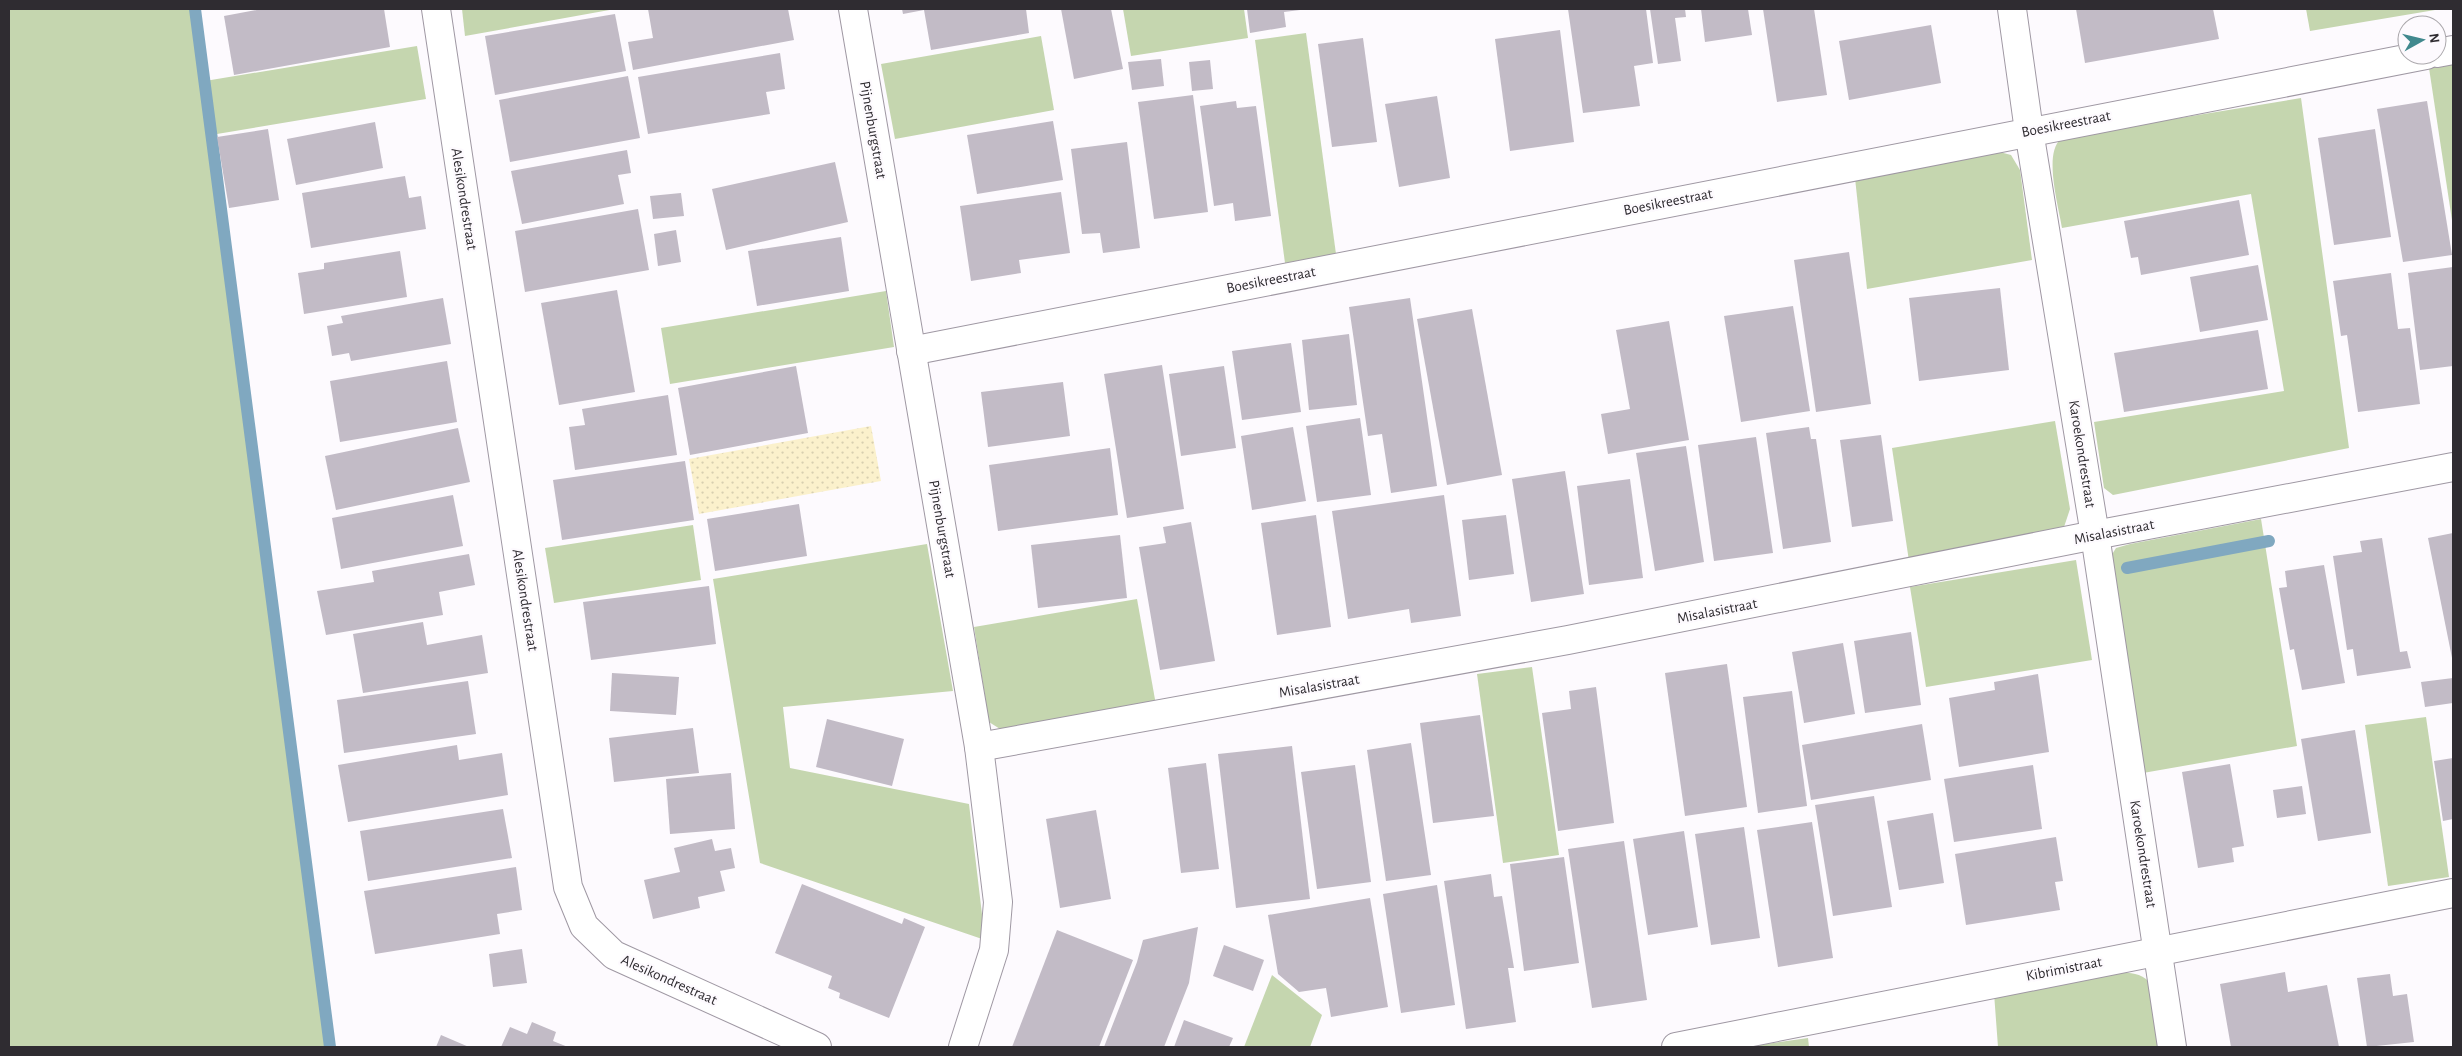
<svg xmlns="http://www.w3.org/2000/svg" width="2462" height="1056" font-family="'Alegreya Sans',sans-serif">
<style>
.grass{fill:#c5d6af}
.sand{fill:url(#sand-dots)}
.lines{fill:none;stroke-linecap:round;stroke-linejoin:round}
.stream{stroke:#80a8c0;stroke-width:12}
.building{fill:#c2bbc6}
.minor-casing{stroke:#9f98a3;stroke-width:30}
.minor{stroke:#fff;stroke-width:28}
.labels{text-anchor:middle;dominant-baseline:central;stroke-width:4.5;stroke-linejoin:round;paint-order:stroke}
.street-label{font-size:15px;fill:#2f2c31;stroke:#fdfafe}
</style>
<defs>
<pattern id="sand-dots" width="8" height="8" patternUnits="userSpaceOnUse" patternTransform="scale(1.25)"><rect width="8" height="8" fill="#fbf1cc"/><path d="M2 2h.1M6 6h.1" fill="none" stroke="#d7cfb0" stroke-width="1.8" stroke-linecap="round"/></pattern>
</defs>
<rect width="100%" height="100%" fill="#fdfafe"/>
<g class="grass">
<path d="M9,9H195L205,81L417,46L426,99L211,135L330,1047H9Z"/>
<path d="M462,9H615L465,36Z"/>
<path d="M1123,9H1244L1248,38L1131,56Z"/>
<path d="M2306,9H2441L2310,31Z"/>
<path d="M1306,33L1336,254L1285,263L1255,40Z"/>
<path d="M1041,36L1054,110L895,139L881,64Z"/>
<path d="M2453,64V227L2429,68Z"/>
<path d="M2301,98L2349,448L2113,495L2104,488L2094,422L2284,391L2251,194L2062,228C2059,208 2043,153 2061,139C2065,137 2072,136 2076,135Z"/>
<path d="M1996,151L2011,155L2020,170L2032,260L1867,289L1855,178Z"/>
<path d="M886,291L894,347L670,384L661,328Z"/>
<path d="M2055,421L2070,509L2064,527L2049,533L1909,561L1892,448Z"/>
<path d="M2261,519L2297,746L2143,773L2111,556L2116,548L2130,544Z"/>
<path d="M693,525L701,580L554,603L545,548Z"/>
<path d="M927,544L953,691L783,707L790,768L969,804L985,940L760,863L713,579Z"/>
<path d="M2076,560L2092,660L1926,687L1910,587Z"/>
<path d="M1137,599L1156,705L1000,729L989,722L974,627Z"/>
<path d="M1532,667L1559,855L1503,863L1477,674Z"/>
<path d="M2426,717L2449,877L2388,886L2365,725Z"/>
<path d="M2116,972C2126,973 2137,972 2146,979C2160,990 2158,1030 2159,1047H1998L1994,993Z"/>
<path d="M1272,975L1322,1015L1310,1047H1244Z"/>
<path d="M1808,1038L1809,1047H1746Z"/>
</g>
<path class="sand" d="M871,426L881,481L699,514L689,459Z"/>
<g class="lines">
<g class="stream">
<path d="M195,9L330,1047"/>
<path d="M2127,568L2269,541"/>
</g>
</g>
<g class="building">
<path d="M262,9H384L390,47L234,75L224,16Z"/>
<path d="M648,9H788L794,40L633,70L628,42L653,38Z"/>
<path d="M902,9H1026L1029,33L931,50L924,10L903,14Z"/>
<path d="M1061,9H1111L1123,69L1074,79Z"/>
<path d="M1247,9H1300V10L1284,12L1286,27L1250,33Z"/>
<path d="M1568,9H1646L1653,63L1634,66L1640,106L1583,113Z"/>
<path d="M1650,9H1685L1686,17L1675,18L1681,61L1658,64Z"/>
<path d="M1701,9H1748L1752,35L1705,42Z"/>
<path d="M1763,9H1814L1827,95L1777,102Z"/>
<path d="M2076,9H2213L2219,39L2085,63Z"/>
<path d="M615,14L626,71L495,95L485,36Z"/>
<path d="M1931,25L1941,83L1849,100L1839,41Z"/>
<path d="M1560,30L1574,142L1510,151L1495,39Z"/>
<path d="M1363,38L1377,142L1332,147L1318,44Z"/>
<path d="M780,53L785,89L766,92L770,114L648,134L638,77Z"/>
<path d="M1161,59L1164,86L1132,90L1128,62Z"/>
<path d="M1210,60L1213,89L1192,91L1189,62Z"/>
<path d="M628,76L640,138L510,162L499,100Z"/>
<path d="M1193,95L1208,212L1154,219L1138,102Z"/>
<path d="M1437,96L1450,178L1399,187L1385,104Z"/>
<path d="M1236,101L1237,108L1256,106L1271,216L1235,221L1233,203L1214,206L1200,106Z"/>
<path d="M2427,101L2452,255L2403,262L2377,109Z"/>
<path d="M1053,121L1063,180L977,194L967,135Z"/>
<path d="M375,122L383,168L296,185L287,139Z"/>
<path d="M268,129L279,200L229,208L217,137Z"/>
<path d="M2375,129L2391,237L2334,245L2318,138Z"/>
<path d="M1127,142L1140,248L1103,253L1100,233L1082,234L1071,149Z"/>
<path d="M627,150L631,173L618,175L624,204L522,224L511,171Z"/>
<path d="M835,162L848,222L726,250L712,189Z"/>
<path d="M405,176L409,198L421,196L426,229L311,248L302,193Z"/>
<path d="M1061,192L1070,253L1019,260L1021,273L971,281L960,206Z"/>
<path d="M681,193L684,216L653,219L650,196Z"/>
<path d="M2239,200L2249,255L2141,275L2138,257L2131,258L2124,221Z"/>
<path d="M638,209L649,270L525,292L515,231Z"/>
<path d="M676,230L681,262L658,266L654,234Z"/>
<path d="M841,237L849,291L757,306L748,251Z"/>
<path d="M400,251L407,297L304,314L298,273L324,269V263Z"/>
<path d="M1849,252L1871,404L1816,412L1794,260Z"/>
<path d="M2258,265L2268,320L2200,332L2190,277Z"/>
<path d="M2453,267V366L2420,370L2408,273Z"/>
<path d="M2391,273L2398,329L2410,328L2420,404L2358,412L2347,335L2341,336L2333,281Z"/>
<path d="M2000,288L2009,370L1919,381L1909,298Z"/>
<path d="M617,290L635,392L559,405L541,303Z"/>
<path d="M443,298L451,344L351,361L349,353L332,356L327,326L343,323L341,316Z"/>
<path d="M1410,298L1437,486L1391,493L1382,434L1368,436L1349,307Z"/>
<path d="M1793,306L1810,411L1741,422L1724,316Z"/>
<path d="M1472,309L1502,475L1447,485L1417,319Z"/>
<path d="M1669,321L1689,440L1608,454L1601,414L1630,409L1616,330Z"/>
<path d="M2258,330L2268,389L2124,412L2114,353Z"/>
<path d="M1349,334L1357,405L1309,410L1302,340Z"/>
<path d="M1291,343L1301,412L1242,420L1232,351Z"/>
<path d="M447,361L457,422L340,442L330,381Z"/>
<path d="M1162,365L1184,509L1127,518L1104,374Z"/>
<path d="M796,366L808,433L690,455L678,388Z"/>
<path d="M1224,366L1236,448L1181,456L1169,374Z"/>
<path d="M1063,382L1070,436L988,447L981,392Z"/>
<path d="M668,395L677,455L575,470L569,427L585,425L582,409Z"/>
<path d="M1360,418L1371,495L1317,502L1306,426Z"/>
<path d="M1293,427L1306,501L1252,510L1241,436Z"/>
<path d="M1809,427L1811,439H1816L1831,542L1783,549L1766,433Z"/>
<path d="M458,428L470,482L336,510L325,456Z"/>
<path d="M1881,435L1893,521L1852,527L1840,440Z"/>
<path d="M1756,437L1773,553L1714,561L1698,445Z"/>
<path d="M1686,446L1704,562L1655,571L1636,453Z"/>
<path d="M1110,448L1118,515L998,531L989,465Z"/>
<path d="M685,461L694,520L562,540L553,480Z"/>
<path d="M1565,471L1584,594L1531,602L1512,479Z"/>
<path d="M1630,479L1643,578L1589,585L1577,486Z"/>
<path d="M453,495L463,546L341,569L332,518Z"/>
<path d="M1444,495L1461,616L1411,623L1409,609L1348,619L1332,511Z"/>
<path d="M799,504L807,556L715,571L707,519Z"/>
<path d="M1316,515L1331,627L1277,635L1261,523Z"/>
<path d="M1506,515L1514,574L1469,580L1462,520Z"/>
<path d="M1191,522L1215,661L1160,670L1139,547L1166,543L1163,527Z"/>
<path d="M2453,533V658H2452L2428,538Z"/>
<path d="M1120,535L1127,598L1038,608L1031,545Z"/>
<path d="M2382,538L2400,652L2407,651L2411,668L2357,676L2353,649L2347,650L2333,556L2362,552L2360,541Z"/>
<path d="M469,554L475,585L439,592L443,615L326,635L317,591L374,582L372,571Z"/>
<path d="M2324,565L2345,683L2302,690L2294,649L2290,650L2279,588L2287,587L2285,571Z"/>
<path d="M709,586L716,644L591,660L583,602Z"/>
<path d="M423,622L427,645L482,635L488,673L363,693L353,634Z"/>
<path d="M1911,632L1921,705L1865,713L1854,641Z"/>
<path d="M1843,643L1855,714L1804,723L1792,652Z"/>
<path d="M1727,664L1747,807L1685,816L1665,673Z"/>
<path d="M612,673L679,677L676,715L610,711Z"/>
<path d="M2038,674L2049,752L1959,767L1949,698L1995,690L1994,682Z"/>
<path d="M2453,678V703L2425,707L2421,682Z"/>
<path d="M468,681L476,734L344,753L337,700Z"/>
<path d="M1596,687L1614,823L1558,831L1542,713L1571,709L1569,691Z"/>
<path d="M1792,691L1807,806L1758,813L1743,697Z"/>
<path d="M1480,715L1494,816L1433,823L1420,723Z"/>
<path d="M827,719L904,739L892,786L816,767Z"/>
<path d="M1922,724L1931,780L1811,800L1802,745Z"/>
<path d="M693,728L699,773L614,782L609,738Z"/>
<path d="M2355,730L2371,833L2318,841L2301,739Z"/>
<path d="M1411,743L1431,875L1386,881L1367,750Z"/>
<path d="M457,745L459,760L502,753L508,795L348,822L338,765Z"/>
<path d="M1292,746L1310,899L1236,908L1218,754Z"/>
<path d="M2453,758V819L2443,821L2434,761Z"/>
<path d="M1206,763L1219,869L1181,873L1168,768Z"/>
<path d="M2230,764L2244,846L2232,848L2234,862L2198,868L2182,772Z"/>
<path d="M1355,765L1371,882L1317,889L1301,772Z"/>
<path d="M2033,765L2042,829L1954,842L1944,779Z"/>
<path d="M731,773L735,829L670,834L666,779Z"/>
<path d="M2302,786L2306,814L2277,818L2273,790Z"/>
<path d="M1874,796L1892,907L1833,916L1815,805Z"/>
<path d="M503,809L512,858L368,881L360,831Z"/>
<path d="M1096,810L1111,899L1060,908L1046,819Z"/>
<path d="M1933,813L1944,883L1899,890L1887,821Z"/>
<path d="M1812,822L1833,958L1778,967L1757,830Z"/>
<path d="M1744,827L1760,938L1711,945L1695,834Z"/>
<path d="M1684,831L1698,927L1648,935L1633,839Z"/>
<path d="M2056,837L2063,881L2055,882L2060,910L1966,925L1955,854Z"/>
<path d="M712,839L715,851L731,848L735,868L720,871L725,891L698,897L700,908L653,919L644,880L680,872L674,848Z"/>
<path d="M1624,841L1647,1000L1592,1008L1568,849Z"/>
<path d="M1564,857L1579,963L1524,971L1510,864Z"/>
<path d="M516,867L522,910L497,914L500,934L375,954L364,891Z"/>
<path d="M1491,874L1494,897L1502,896L1514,968H1508L1516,1022L1466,1029L1444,881Z"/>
<path d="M802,884L902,924L904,918L925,927L889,1018L839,998L840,993L828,988L832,976L775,953Z"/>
<path d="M1437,885L1455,1005L1401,1013L1383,894Z"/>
<path d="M1370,898L1388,1007L1331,1017L1326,988L1299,992L1278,974L1268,915Z"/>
<path d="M1198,927L1189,983L1164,1047H1104L1137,962L1143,940Z"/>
<path d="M1057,930L1133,960L1099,1047H1012Z"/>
<path d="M1224,945L1264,960L1253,991L1213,976Z"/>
<path d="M522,949L527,983L493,987L489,954Z"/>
<path d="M2285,972L2288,992L2327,985L2339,1047H2231L2220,984Z"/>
<path d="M2390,974L2393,996L2407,994L2414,1042L2367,1047L2357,978Z"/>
<path d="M1184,1020L1233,1038L1229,1047H1174Z"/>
<path d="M532,1022L556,1032L553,1041L568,1047H501L510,1027L527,1034Z"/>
<path d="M441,1035L469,1047H436Z"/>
</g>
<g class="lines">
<g class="minor-casing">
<g id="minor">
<path d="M436,9L568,887L584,926L614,955L817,1047"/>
<path d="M853,9L979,747L998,902L994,950L963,1047"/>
<path d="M2012,9L2029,131L2095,535L2172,1047"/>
<path d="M2437,53L2453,50"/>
<path d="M911,351L2426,55"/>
<path d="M979,747L1568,640L2095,535L2453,467"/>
<path d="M1676,1047L2453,893"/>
</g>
</g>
<use href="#minor" class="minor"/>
</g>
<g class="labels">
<g class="street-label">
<text transform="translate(2066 124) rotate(-11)">Boesikreestraat</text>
<text transform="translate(873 130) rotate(80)">Pijnenburgstraat</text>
<text transform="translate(464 199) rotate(81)">Alesikondrestraat</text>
<text transform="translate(1668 202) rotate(-11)">Boesikreestraat</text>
<text transform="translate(1271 280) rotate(-11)">Boesikreestraat</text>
<text transform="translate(2082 454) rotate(81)">Karoekondrestraat</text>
<text transform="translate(942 529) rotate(80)">Pijnenburgstraat</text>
<text transform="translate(2114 532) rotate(-11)">Misalasistraat</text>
<text transform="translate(525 600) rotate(81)">Alesikondrestraat</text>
<text transform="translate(1717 611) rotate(-11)">Misalasistraat</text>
<text transform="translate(1319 686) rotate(-10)">Misalasistraat</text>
<text transform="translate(2143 854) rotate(81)">Karoekondrestraat</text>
<text transform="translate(2064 969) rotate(-11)">Kibrimistraat</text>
<text transform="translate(669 980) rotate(24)">Alesikondrestraat</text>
</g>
</g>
<rect width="2462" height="1056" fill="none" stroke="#2f2c31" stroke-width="20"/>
<g transform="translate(2422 40) rotate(82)"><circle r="24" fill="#fdfafe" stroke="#aba8ac"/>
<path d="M0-4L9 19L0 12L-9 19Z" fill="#41898e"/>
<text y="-8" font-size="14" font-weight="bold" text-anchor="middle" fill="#2f2c31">N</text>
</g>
</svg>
